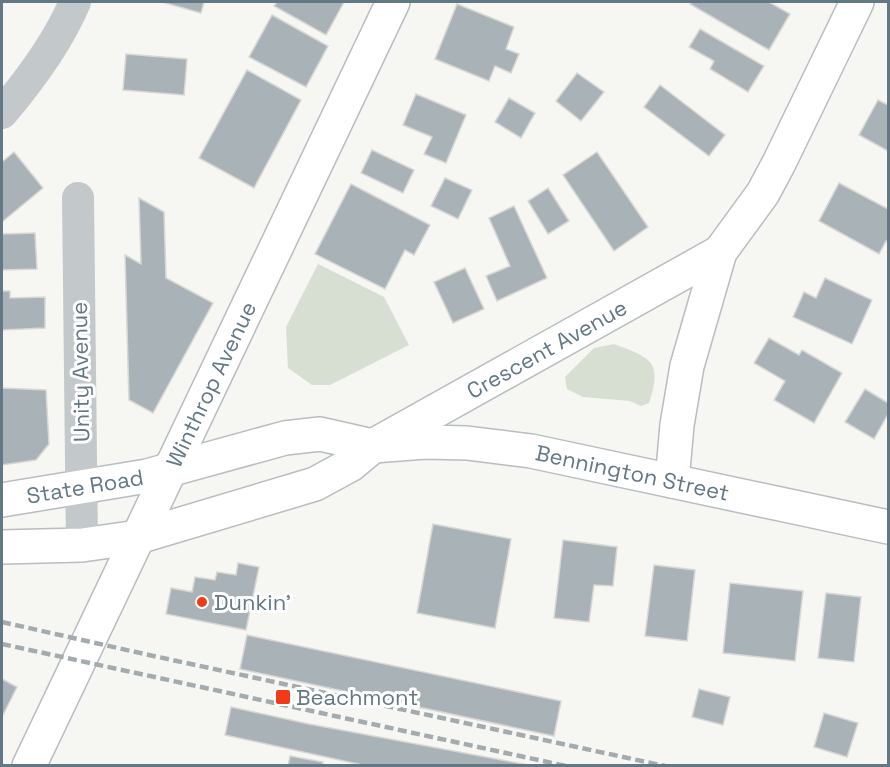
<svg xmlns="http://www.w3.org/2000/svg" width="890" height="767" font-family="'Space Grotesk',sans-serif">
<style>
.green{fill:#d7ded2}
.building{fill:#a9b3b7;stroke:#d7d7d5;stroke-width:1.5}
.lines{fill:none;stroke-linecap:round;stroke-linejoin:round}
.secondary-casing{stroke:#b7bdc1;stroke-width:36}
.street{stroke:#c3c8ca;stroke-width:32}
.secondary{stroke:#fff;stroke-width:33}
.rail{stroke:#a3abaf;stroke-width:4.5;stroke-dasharray:9 4.5;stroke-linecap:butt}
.poi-dot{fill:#f13a17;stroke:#fff;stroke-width:2}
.labels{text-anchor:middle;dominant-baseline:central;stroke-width:6;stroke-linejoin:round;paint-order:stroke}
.street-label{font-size:22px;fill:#627885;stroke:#fff}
.poi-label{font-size:22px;fill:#627885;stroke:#fff;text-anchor:start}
</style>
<rect width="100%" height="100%" fill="#f6f6f2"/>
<g class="green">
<path d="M318,264L384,297L409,345L330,385H312L288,368L286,327Z"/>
<path d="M614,344C651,358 663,361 649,403L641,406L630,401L583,397L567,389L565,377L594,348Z"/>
</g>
<g class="building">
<path d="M162,2H204L201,13Z"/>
<path d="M277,2H344L326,35L274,6Z"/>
<path d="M692,2H769L790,14L769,50L690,4Z"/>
<path d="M457,4L514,27L506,49L519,54L511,73L495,66L489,81L435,59Z"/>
<path d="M272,15L328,46L306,87L249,57Z"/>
<path d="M700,29L764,66L748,92L710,69L714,61L689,47Z"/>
<path d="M126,54L187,59L184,95L123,90Z"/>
<path d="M247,70L301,100L254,188L199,158Z"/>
<path d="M577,73L604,92L581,121L556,101Z"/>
<path d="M660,85L725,135L709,156L644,107Z"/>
<path d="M416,94L466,115L446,163L424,154L432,137L403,125Z"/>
<path d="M509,98L535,113L521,138L495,122Z"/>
<path d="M878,100L888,105V151L859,135Z"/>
<path d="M372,150L414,170L403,193L361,173Z"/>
<path d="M14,152L43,188L2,222V162Z"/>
<path d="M597,152L648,227L614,251L563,175Z"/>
<path d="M445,178L472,190L458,219L431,206Z"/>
<path d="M839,183L888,209V242L886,241L879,254L819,221Z"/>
<path d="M351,184L430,225L414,255L405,250L385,289L315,254Z"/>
<path d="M548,188L569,221L548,234L528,201Z"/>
<path d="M139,198L164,212L166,278L213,303L153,413L129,400L125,255L141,264Z"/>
<path d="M514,206L547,278L497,301L486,276L510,266L489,218Z"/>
<path d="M35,233L37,269L2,270V234Z"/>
<path d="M465,268L484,309L453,323L434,282Z"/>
<path d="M825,278L872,300L852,344L793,317L804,292L816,298Z"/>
<path d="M2,291H10V298L45,297V328L2,330Z"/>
<path d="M769,338L799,355L802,350L842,373L814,423L774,400L785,381L754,363Z"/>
<path d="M2,388L46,390L49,444L36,460L2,465Z"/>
<path d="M865,389L888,403V414L874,439L845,422Z"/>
<path d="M433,524L511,539L495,628L417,613Z"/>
<path d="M563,540L617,547L613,586L594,585L589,622L554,618Z"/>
<path d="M238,563L259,567L246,630L166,614L171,588L192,592L195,577L215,580L217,572L236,575Z"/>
<path d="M654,565L695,570L687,641L645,636Z"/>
<path d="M730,583L803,591L795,661L723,653Z"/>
<path d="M826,593L861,597L854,662L818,658Z"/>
<path d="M247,635L561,701L554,736L240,669Z"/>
<path d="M2,679L17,687L2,717Z"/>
<path d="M699,689L730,697L723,725L692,717Z"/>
<path d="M231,707L309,724L534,766H367L225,735Z"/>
<path d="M824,713L858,723L847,757L814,747Z"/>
<path d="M290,756L323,762L322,766H288Z"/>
</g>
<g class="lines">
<g class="secondary-casing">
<g id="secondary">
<path d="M672,481L677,425L687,366L720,252L763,193L779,163L857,2"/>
<path id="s1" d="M2,500L147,476L285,438L320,434L373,446L425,442L467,443L531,451L888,527"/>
<path id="s2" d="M2,547L82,545L138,537L315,484L350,465L373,446L720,252"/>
<path id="s3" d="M29,766L393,2"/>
</g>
</g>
<g class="street">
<path d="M2,113C30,80 58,42 75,2"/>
<path d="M78,198L82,545"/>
</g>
<use href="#secondary" class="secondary"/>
<g class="rail">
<path d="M2,622L149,655L665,766"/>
<path d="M2,644L566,766"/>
</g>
</g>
<g class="poi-dot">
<circle cx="202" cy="602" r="6"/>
<rect x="275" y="689" width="16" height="16" rx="3"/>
</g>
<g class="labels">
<g class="street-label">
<text stroke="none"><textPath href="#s2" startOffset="590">Crescent Avenue</textPath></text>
<text transform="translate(80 372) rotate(-91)">Unity Avenue</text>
<text stroke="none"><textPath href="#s3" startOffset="423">Winthrop Avenue</textPath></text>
<text stroke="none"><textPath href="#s1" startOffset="642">Bennington Street</textPath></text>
<text stroke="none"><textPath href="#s1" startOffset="84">State Road</textPath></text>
</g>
<g class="poi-label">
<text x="214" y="602">Dunkin'</text>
<text x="296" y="697">Beachmont</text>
</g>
</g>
<rect width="890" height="767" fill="none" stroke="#627885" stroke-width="6"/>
</svg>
